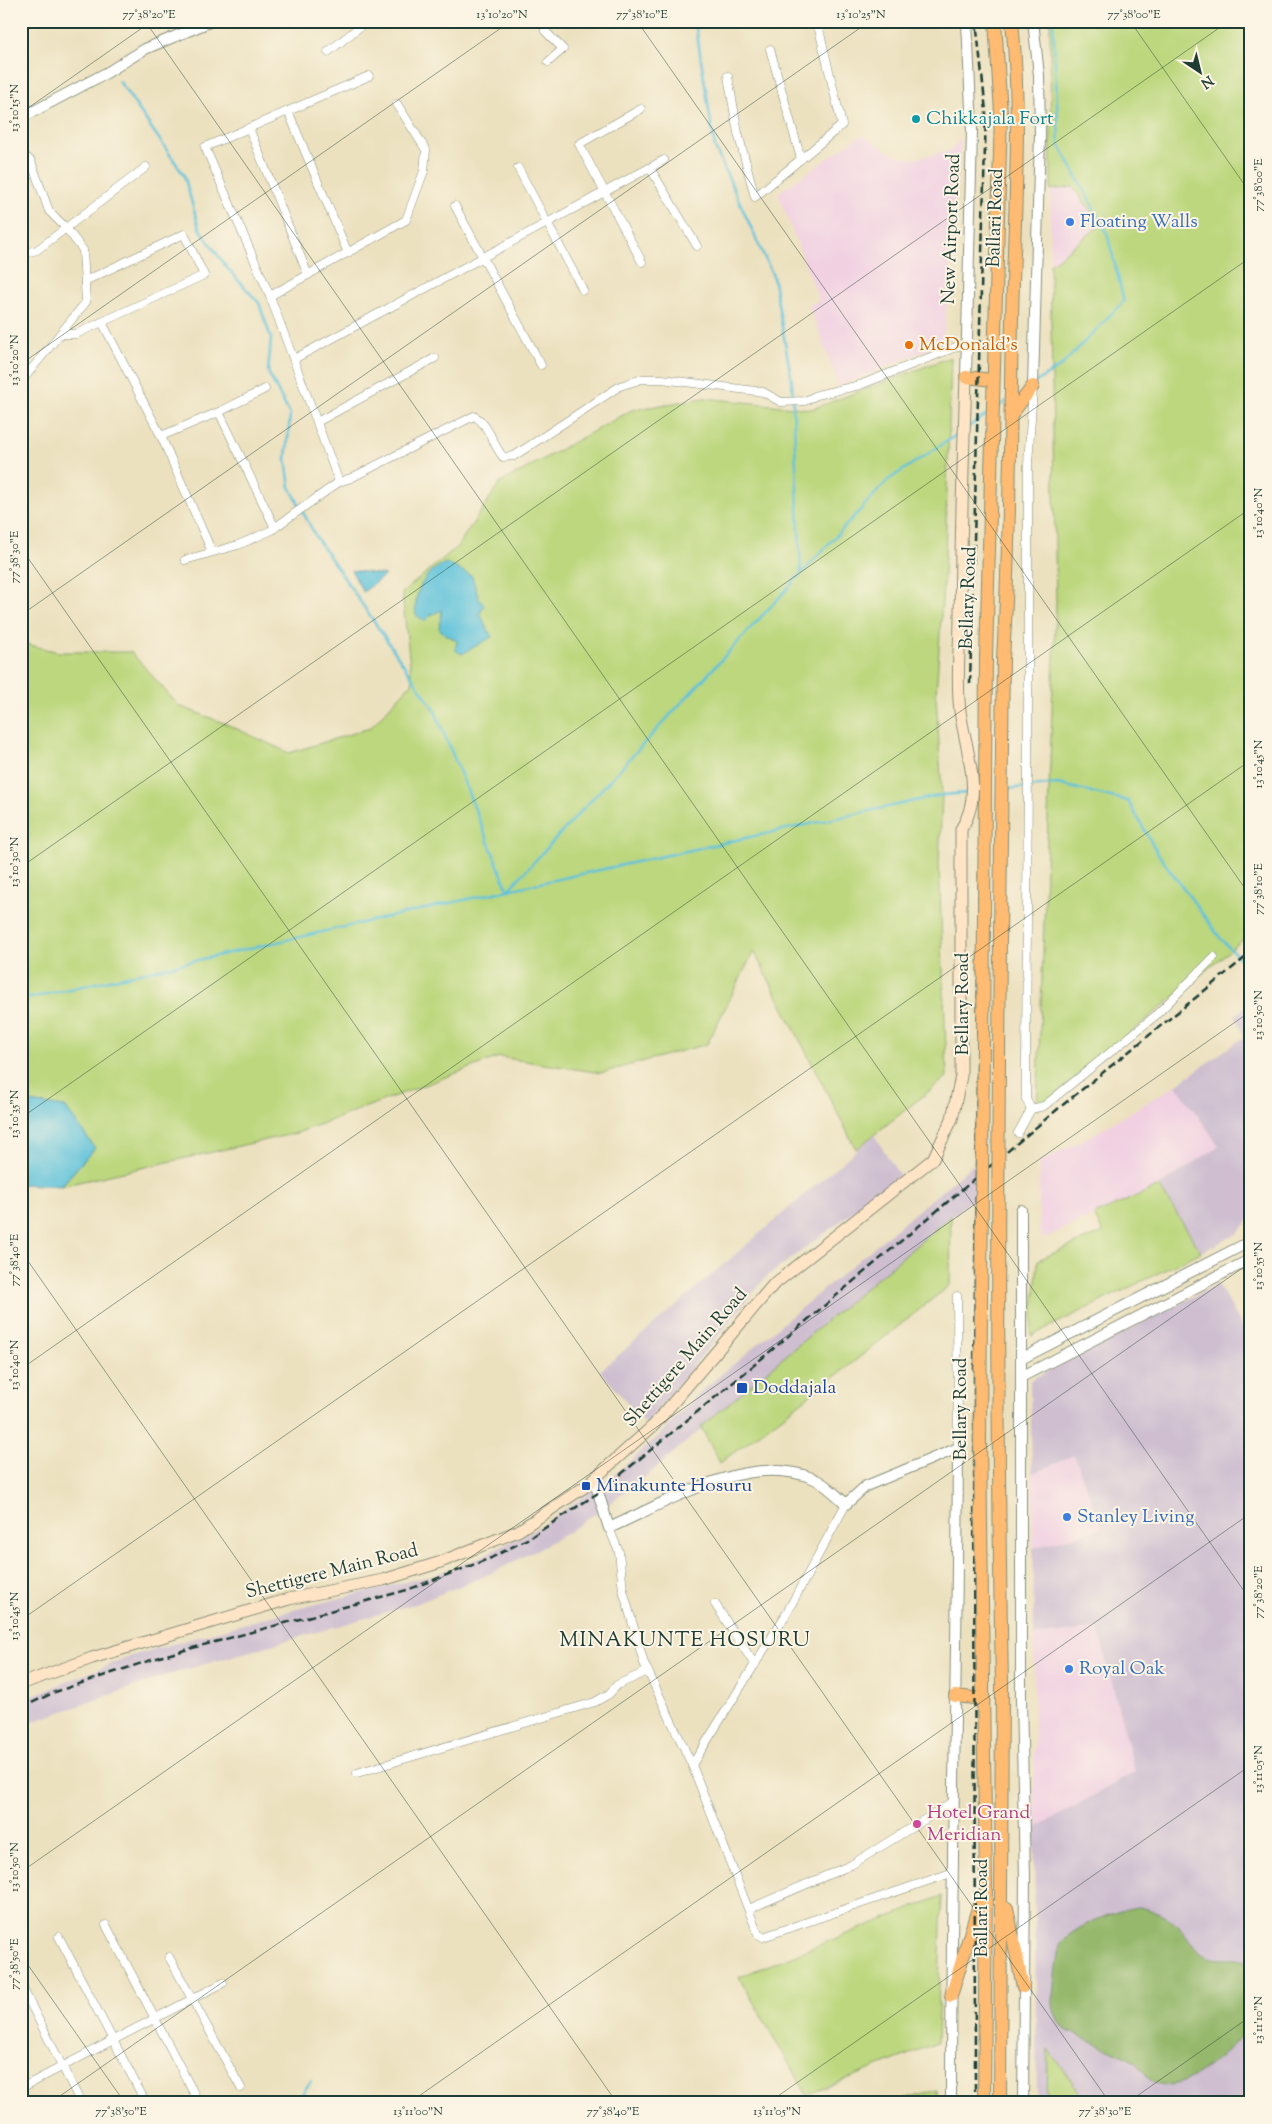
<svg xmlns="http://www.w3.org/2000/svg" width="1272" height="2124" font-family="'Sorts Mill Goudy',serif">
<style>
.built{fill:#f1d0e2}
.industrial{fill:#cebed0}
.green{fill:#bcd77d;stroke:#6e8a58}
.forest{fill:#95b86c;stroke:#5a7a50}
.water{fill:#5cc1da;stroke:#3e7f87}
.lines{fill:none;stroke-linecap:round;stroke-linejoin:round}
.stream{stroke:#5cc1da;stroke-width:2.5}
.minor-casing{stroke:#868f7a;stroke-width:9}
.tertiary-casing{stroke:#868f7a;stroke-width:12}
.secondary-casing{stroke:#868f7a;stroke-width:13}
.trunk-casing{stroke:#868f7a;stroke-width:14}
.minor{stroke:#fff;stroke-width:8}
.tertiary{stroke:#fff;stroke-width:10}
.secondary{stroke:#ffe4c6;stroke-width:11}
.trunk{stroke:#febb71;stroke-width:12}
.rail{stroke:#1f3d34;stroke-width:2.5;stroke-dasharray:8 4;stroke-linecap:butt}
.trunk-bridge-casing{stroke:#868f7a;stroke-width:14;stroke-linecap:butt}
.trunk-bridge{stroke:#febb71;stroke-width:12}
.ticks{fill:none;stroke:#1f3d34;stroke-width:1;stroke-opacity:0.45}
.culture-dot{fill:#0f9aa8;stroke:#fcf5e5;stroke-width:2}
.shop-dot{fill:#3f7fe0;stroke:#fcf5e5;stroke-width:2}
.food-dot{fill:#e8710a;stroke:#fcf5e5;stroke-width:2}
.transit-dot{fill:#1a4fb4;stroke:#fcf5e5;stroke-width:2}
.hotel-dot{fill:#d1479c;stroke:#fcf5e5;stroke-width:2}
.labels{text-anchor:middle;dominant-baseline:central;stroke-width:4;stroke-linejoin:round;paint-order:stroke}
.culture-label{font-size:19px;fill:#0d838f;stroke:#fcf5e5;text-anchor:start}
.street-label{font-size:19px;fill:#1f3d34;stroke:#fcf5e5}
.shop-label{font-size:19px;fill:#366cbe;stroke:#fcf5e5;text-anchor:start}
.food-label{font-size:19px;fill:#c56008;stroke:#fcf5e5;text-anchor:start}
.transit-label{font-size:19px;fill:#164399;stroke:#fcf5e5;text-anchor:start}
.hotel-label{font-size:19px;fill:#b23c85;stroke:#fcf5e5;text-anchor:start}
.quarter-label{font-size:21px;letter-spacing:1px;fill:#1f3d34;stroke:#fcf5e5}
.neatline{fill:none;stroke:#1f3d34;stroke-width:2}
.ticks-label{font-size:12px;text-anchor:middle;fill:#1f3d34}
</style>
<rect width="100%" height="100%" fill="#fcf5e5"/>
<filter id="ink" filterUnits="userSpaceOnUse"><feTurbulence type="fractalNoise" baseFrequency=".02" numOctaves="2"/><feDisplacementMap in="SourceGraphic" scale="10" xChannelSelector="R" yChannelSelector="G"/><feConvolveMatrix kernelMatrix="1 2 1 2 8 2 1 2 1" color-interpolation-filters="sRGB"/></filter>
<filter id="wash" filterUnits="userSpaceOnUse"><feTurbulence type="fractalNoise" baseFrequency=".0096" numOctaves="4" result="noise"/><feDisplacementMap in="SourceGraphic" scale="20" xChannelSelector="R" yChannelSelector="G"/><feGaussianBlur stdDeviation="1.12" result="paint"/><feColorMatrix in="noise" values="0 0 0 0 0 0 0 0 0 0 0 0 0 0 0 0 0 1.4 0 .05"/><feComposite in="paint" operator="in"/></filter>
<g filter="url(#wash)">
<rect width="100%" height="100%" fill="#ece1bf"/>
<g class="built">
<path d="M862,135L894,155L912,159L950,151L961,139L943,343L839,386L809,306L819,300L778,193Z"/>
<path d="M1073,187L1101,225L1050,264L1051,190Z"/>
<path d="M1176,1085L1219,1146L1159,1186L1042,1239L1039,1230V1163L1101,1130Z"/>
<path d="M1074,1455L1102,1528L1033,1548L1032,1474Z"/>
<path d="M1098,1628L1135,1772L1034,1829V1636Z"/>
</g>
<g class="industrial">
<path d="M1251,1002V1217L1237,1234L1201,1252L1159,1186L1219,1146L1176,1085L1244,1037L1235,1015Z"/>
<path d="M874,1135L900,1176L764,1279L646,1424L600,1371Z"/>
<path d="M975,1163V1197L639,1482L566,1534L492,1573L418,1603L167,1675L21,1726V1700L134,1655L297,1609L433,1575L475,1560L538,1528L614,1475L659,1436L699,1393Z"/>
<path d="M1218,1284L1251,1341V2103H1037L1034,1829L1135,1772L1098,1628L1034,1636L1033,1548L1102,1528L1074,1455L1032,1474L1030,1380Z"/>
</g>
<g class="green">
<path d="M1050,21H1251V933L1037,1110L1056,603L1050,264L1101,225L1073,187L1051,190Z"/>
<path d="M951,357L945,557L936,695L942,795L939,863L947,1077L856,1149L754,951L707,1044L601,1073L499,1057L297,1133L61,1186L95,1148L65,1107L21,1101V643L59,652H131L179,706L224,723L289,753L370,728L412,683L402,593L457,547L500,483L632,410L704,398L812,409Z"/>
<path d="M1159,1186L1201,1252L1031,1336L1038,1260L1103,1232L1094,1215Z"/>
<path d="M951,1216L950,1285L841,1372L720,1463L701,1427Z"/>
<path d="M942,1896L937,2043L807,2095L739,1977Z"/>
<path d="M1048,2049L1087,2103H1047Z"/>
<path d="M937,2090L938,2103H894Z"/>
</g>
<path class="forest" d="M1139,1907C1169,1913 1173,1921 1192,1943C1196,1947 1200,1954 1206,1956C1220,1963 1238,1954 1251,1964V2027C1232,2045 1185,2098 1155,2082C1145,2077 1140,2064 1130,2059C1109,2048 1087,2041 1066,2030C1060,2023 1053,2013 1053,2003C1052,1996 1058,1949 1060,1945C1069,1928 1121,1908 1139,1907Z"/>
<g class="water">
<path d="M446,563L472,576L479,599L484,605L480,614L492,637L462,654L455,650L457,641L442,632L439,628L442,610L431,615L425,621L416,615C413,593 424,571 446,563Z"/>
<path d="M351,570L385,575L363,592Z"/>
<path d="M21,1101L65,1107L95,1148L61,1186L21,1184Z"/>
</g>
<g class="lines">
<g class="stream">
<path d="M693,21L696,28L715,148L773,276L792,382L801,573"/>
<path d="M119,81L184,175L199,228L227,268L259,303L271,338L268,372L290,415L286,459L290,487L316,537L434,709L508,890L888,480L961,432"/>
<path d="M1036,382L1061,366L1124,301L1107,233L1059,144L1053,21"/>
<path d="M997,408L1007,401"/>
<path d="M968,427L988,414"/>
<path d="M1006,789L1058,784L1128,801L1158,854L1221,939L1251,970"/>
<path d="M21,1000L508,890L942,795L968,793"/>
<path d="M296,2103L311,2081"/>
</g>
</g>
</g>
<g filter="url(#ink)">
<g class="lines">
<g class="minor-casing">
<g id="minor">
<path d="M770,49L801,159"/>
<path d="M328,52L367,21"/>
<path d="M548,62L563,49L545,31V27L553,21"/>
<path d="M369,76L205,147L270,296L406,220L424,171L426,150L397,104"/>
<path d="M728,76L738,133L755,197L842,125L817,21"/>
<path d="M641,109L579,144L642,262"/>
<path d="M288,111L348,253"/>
<path d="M249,128L308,275"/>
<path d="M21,153L31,161L49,211L66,228L37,250L21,254"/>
<path d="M518,168L583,290"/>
<path d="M650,168L697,246"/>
<path d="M455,206L541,365"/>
<path d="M270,296L339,482"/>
<path d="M102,322L161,436L212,552"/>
<path d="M60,334H76L204,275L184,234L85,281"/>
<path d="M294,359L664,160"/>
<path d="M21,382L86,302L83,250L66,228L146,167"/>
<path d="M1033,388L1028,464V764L1026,1067V1099L1031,1109L1044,1106L1155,1016L1214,957"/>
<path d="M219,412L275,528"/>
<path d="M317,422L435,358"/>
<path d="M161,436L219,412L265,389"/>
<path d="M185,560L238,545L270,531L339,482L351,478L474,416C488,423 493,445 503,457L514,456L620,386L642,379H662L763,392L781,402L805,401L817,395L860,385L966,343"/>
<path d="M1018,1133L1031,1109"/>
<path d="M957,1296L958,1448"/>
<path d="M846,1504L785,1616L692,1765L758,1934L763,1937L951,1873"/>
<path d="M609,1528L619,1552L623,1590L644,1663L692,1765"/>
<path d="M715,1604L755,1665"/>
<path d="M357,1773L595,1702L609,1694L617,1685L648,1671"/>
<path d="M749,1909L851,1865L953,1802"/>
<path d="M106,1925L199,2103"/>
<path d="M59,1937L146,2103"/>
<path d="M169,1957L241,2088"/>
<path d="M21,1985L81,2103"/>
<path d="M21,2088L223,1983"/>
</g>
</g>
<g class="tertiary-casing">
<g id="tertiary">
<path d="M1033,21L1039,75L1040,134L1033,386"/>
<path d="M21,118L108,72L145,49L212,21"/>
<path d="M966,377L972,131L967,21"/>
<path d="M1021,1210V1698L1025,1877L1023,2103"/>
<path d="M1021,1359L1251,1241"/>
<path d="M1021,1377L1251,1259"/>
<path d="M594,1479L609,1528C668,1502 747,1452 812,1478C825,1483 836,1495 846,1504L866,1486L958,1448C957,1666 951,1884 951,2103"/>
</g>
</g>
<g class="secondary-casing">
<path id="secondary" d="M21,1684L92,1658L289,1599L383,1580L438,1563L518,1531L586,1486L654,1425L773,1285L933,1159L952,1119L961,1076V829C985,794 965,748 960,711C956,681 960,647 960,616C961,536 963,457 966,377"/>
</g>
<g class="trunk-casing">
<g id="trunk">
<path d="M966,377L993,380"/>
<path d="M1011,415L1033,386"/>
<path d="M986,657L1001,113L995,21"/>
<path d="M1003,659C1010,546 1010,433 1012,319C1014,220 1022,120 1012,21"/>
<path d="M983,1686L986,1884L984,2103"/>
<path d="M955,1696L984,1699"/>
<path d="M1007,1908L1023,1987"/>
<path d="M951,1996L981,1898"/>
<path d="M1000,2103L1002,1683"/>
</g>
</g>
<use href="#minor" class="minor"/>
<use href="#tertiary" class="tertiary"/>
<use href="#secondary" class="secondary"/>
<use href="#trunk" class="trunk"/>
<g class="rail">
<path d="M970,684L986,111L976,21"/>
<path d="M21,1708L55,1692L163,1656L407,1590L491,1558L531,1537L598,1493L735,1381L1059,1108L1251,953"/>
<path d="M975,2103L974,1369L979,873"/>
</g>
<g class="trunk-bridge-casing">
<g id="trunk-bridge">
<path d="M1002,1683C995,1342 999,1000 1003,659"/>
<path d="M983,1686L980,1438L986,657"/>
</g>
</g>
<use href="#trunk-bridge" class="trunk-bridge"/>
</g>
</g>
<path class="ticks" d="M145,21L1251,1601M637,21L1251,897M1130,21L1251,194M21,113L152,21M21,364L511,21M21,548L1110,2103M21,615L870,21M21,867L1229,21M21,1118L1251,257M21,1251L617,2103M21,1369L1251,508M21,1620L1251,760M21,1872L1251,1011M21,1955L125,2103M50,2103L1251,1262M409,2103L1251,1513M768,2103L1251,1765M1127,2103L1251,2016"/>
<circle class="culture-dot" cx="916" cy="119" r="5"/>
<g class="shop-dot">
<circle cx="1070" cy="222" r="5"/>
<circle cx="1067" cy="1517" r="5"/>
<circle cx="1069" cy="1669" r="5"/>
</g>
<circle class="food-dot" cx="909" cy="345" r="5"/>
<g class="transit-dot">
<rect x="736" y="1382" width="12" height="12" rx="2.5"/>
<rect x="581" y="1481" width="10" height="10" rx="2.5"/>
</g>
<circle class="hotel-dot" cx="917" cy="1824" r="5"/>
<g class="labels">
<g class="culture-label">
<text x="926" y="119">Chikkajala Fort</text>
</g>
<g class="street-label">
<text transform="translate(996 218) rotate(-88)">Ballari Road</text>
<text transform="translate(952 229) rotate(-88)">New Airport Road</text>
<text transform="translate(969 598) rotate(-88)">Bellary Road</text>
<text transform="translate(963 1004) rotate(-90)">Bellary Road</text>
<text transform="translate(686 1358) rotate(-49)">Shettigere Main Road</text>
<text transform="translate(961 1409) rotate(-90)">Bellary Road</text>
<text transform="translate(332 1572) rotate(-14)">Shettigere Main Road</text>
<text transform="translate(982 1908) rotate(-90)">Ballari Road</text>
</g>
<g class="shop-label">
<text x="1080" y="222">Floating Walls</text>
<text x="1077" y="1517">Stanley Living</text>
<text x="1079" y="1669">Royal Oak</text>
</g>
<g class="food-label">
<text x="919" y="345">McDonald's</text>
</g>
<g class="transit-label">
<text x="753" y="1388">Doddajala</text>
<text x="596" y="1486">Minakunte Hosuru</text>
</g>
<g class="hotel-label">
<text x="927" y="1813">Hotel Grand<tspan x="927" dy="22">Meridian</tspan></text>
</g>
<g class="quarter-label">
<text x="685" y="1641">MINAKUNTE HOSURU</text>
</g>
</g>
<rect width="1272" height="2124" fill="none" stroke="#fcf5e5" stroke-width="55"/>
<g transform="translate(1200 72) rotate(145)" stroke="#fcf5e5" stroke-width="4" paint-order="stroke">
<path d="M0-4L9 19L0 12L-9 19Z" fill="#1f3d34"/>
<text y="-8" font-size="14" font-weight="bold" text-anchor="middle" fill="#1f3d34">N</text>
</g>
<rect x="28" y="28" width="1216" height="2068" class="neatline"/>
<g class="ticks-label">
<text x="149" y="18">77°38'20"E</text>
<text x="502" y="18">13°10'20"N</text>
<text x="642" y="18">77°38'10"E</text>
<text x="861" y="18">13°10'25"N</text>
<text x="1134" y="18">77°38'00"E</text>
<text transform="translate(14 108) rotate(-90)" y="4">13°10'15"N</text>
<text transform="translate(1258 185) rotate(-90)" y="4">77°38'00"E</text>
<text transform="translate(14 360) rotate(-90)" y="4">13°10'20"N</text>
<text transform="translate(1258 513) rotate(-90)" y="4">13°10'40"N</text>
<text transform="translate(14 557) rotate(-90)" y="4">77°38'30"E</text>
<text transform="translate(1258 764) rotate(-90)" y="4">13°10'45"N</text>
<text transform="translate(14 862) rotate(-90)" y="4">13°10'30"N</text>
<text transform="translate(1258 889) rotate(-90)" y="4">77°38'10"E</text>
<text transform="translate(1258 1015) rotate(-90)" y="4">13°10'50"N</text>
<text transform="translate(14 1114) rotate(-90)" y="4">13°10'35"N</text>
<text transform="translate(14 1260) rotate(-90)" y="4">77°38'40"E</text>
<text transform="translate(1258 1266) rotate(-90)" y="4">13°10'55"N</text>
<text transform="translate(14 1365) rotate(-90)" y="4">13°10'40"N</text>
<text transform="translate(1258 1592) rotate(-90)" y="4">77°38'20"E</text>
<text transform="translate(14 1616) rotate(-90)" y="4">13°10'45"N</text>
<text transform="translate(1258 1769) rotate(-90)" y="4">13°11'05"N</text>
<text transform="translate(14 1867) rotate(-90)" y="4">13°10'50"N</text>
<text transform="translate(14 1964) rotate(-90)" y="4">77°38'50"E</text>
<text transform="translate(1258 2020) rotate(-90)" y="4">13°11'10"N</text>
<text x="121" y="2115">77°38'50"E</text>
<text x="418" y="2115">13°11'00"N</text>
<text x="613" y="2115">77°38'40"E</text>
<text x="777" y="2115">13°11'05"N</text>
<text x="1105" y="2115">77°38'30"E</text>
</g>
</svg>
